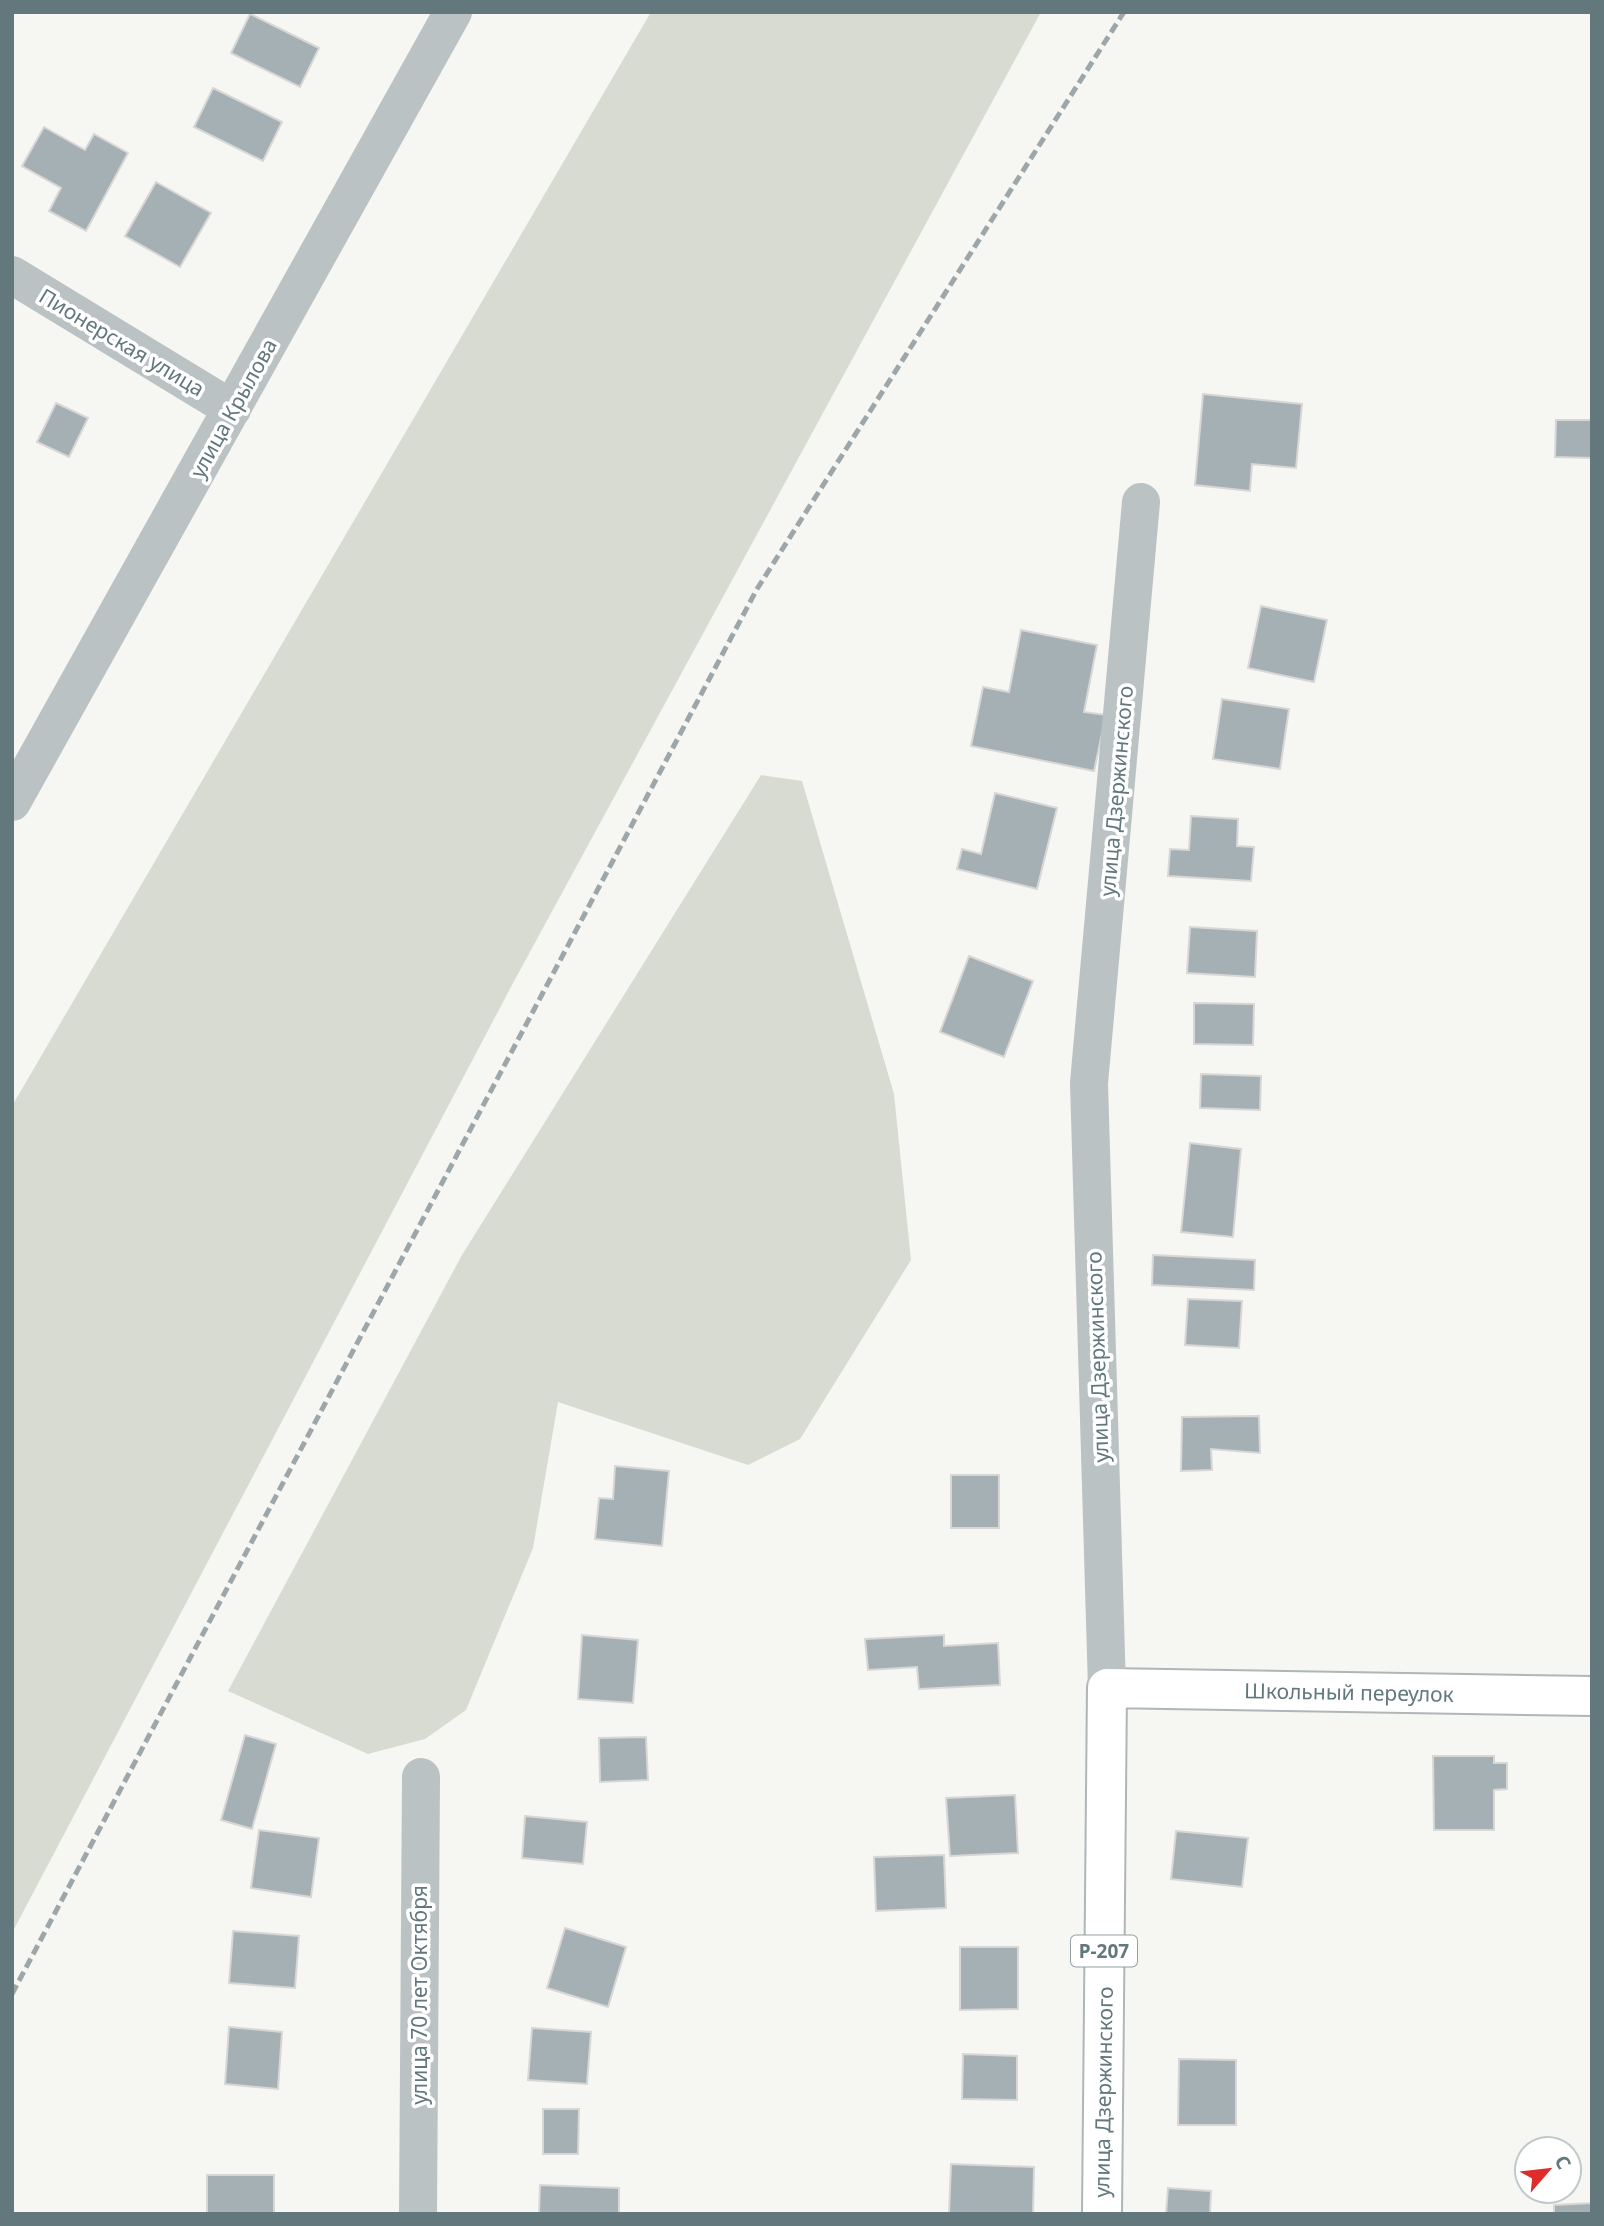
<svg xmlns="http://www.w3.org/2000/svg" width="1604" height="2226" font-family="'Noto Sans',sans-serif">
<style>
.green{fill:#d8dbd2}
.building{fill:#a4b0b3;stroke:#d8d7d6;stroke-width:2}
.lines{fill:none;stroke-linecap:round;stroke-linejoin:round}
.primary-casing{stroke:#afb6b8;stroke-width:42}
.minor{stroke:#bbc2c3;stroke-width:38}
.primary{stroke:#fff;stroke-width:38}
.rail{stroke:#9da7aa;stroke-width:5;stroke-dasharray:10 5;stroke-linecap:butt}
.labels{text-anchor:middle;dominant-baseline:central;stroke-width:7;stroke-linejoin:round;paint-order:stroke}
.shield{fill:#fff;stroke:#91a0a4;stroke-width:2}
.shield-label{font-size:19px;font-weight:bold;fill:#62787d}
.street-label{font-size:21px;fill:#62787d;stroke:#fff}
</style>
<rect width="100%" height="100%" fill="#f6f6f3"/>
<g class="green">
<path d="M651,12H1041L512,985L12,1933V1106Z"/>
<path d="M761,775L802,781L894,1094L911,1260L800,1439L748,1465L558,1402L533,1548L466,1710L425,1739L368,1754L228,1691L462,1255Z"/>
</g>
<g class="building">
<path d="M250,14L319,48L300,87L231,53Z"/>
<path d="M213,88L282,122L263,161L194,127Z"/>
<path d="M44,127L85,150L94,134L128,153L86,231L49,211L61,188L22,166Z"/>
<path d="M156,182L211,213L180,267L125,236Z"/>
<path d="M1203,394L1302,404L1296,468L1252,464L1250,491L1195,485Z"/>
<path d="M56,403L88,418L69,457L37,442Z"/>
<path d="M1556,420H1592V458L1555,457Z"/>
<path d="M1261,606L1327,620L1314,682L1248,668Z"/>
<path d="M1021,630L1097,645L1084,712L1106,715L1094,771L971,746L983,687L1009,692Z"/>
<path d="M1222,699L1289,709L1280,769L1213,759Z"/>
<path d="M995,793L1057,808L1037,889L957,869L962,849L981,854Z"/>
<path d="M1191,816L1238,819L1237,846L1254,847L1251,881L1168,876L1170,849L1189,850Z"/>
<path d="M1190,927L1257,931L1255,977L1187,973Z"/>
<path d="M969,956L1033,981L1004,1057L940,1032Z"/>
<path d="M1194,1003L1254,1004L1253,1045L1194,1044Z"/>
<path d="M1201,1074L1261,1076L1260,1110L1200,1108Z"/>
<path d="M1190,1143L1241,1149L1233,1237L1181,1232Z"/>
<path d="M1153,1255L1255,1260L1254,1290L1152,1285Z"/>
<path d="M1188,1299L1242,1301L1239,1348L1185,1345Z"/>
<path d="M1259,1416L1260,1453L1211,1449L1212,1470L1181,1471L1182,1417Z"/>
<path d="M615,1466L669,1471L662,1546L595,1539L599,1498L613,1499Z"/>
<rect x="951" y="1475" width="48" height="53"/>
<path d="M582,1635L638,1640L633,1703L578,1699Z"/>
<path d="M944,1635V1646L998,1643L1000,1685L919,1689L917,1667L868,1670L865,1639Z"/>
<path d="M245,1735L276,1744L252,1829L221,1820Z"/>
<path d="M646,1737L648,1780L600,1782L599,1738Z"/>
<path d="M1433,1756H1494V1763H1507V1789L1494,1790V1830H1434Z"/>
<path d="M1015,1795L1018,1853L950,1856L946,1798Z"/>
<path d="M525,1816L587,1822L583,1864L522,1858Z"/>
<path d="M259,1830L319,1838L311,1897L251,1888Z"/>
<path d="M1176,1831L1248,1838L1242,1887L1171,1879Z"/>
<path d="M944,1855L946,1908L876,1911L874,1857Z"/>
<path d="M565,1928L626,1947L608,2007L547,1988Z"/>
<path d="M233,1931L299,1936L295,1988L229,1983Z"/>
<path d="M960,1947H1018V2009L960,2010Z"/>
<path d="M229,2027L282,2032L278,2089L225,2084Z"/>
<path d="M532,2028L591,2032L587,2084L528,2080Z"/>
<path d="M963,2054L1017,2056V2100L962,2099Z"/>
<path d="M1179,2059L1236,2060V2125H1178Z"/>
<path d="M543,2109H579L578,2154H543Z"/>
<path d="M951,2164L1034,2167L1033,2214H949Z"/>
<rect x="207" y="2175" width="67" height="39"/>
<path d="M540,2185L619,2188V2214H539Z"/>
<path d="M1168,2188L1211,2191L1210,2213L1226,2214H1166Z"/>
<path d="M1592,2203V2214H1554V2205Z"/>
</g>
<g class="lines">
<g class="primary-casing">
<path id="primary" d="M1102,2214L1107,1688L1592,1696"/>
</g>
<g class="minor">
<path d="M12,275L232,409"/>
<path d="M12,802L453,12"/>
<path d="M1107,1688L1089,1083L1141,502"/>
<path d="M418,2214L421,1777"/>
</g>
<use href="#primary" class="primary"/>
<path class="rail" d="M12,1994L757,589L1124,12"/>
</g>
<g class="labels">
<rect class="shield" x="1071" y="1935.5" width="66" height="31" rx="5"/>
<g class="shield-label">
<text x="1104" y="1951">Р-207</text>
</g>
<g class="street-label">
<text transform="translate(122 342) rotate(31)">Пионерская улица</text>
<text transform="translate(233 408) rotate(-61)">улица Крылова</text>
<text transform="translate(1116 791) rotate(-85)">улица Дзержинского</text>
<text transform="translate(1097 1357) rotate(-92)">улица Дзержинского</text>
<text transform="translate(1349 1692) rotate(1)">Школьный переулок</text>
<text transform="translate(419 1995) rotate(-90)">улица 70 лет Октября</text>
<text transform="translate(1103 2092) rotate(-89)">улица Дзержинского</text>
</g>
</g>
<rect width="1604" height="2226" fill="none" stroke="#62787d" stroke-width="28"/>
<g transform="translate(1548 2170) rotate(62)"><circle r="33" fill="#ffffff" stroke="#c0c9cb" stroke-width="2"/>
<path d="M0-5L12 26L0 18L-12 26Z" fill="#de2c2b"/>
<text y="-10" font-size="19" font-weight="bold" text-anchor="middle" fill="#62787d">С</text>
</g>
</svg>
